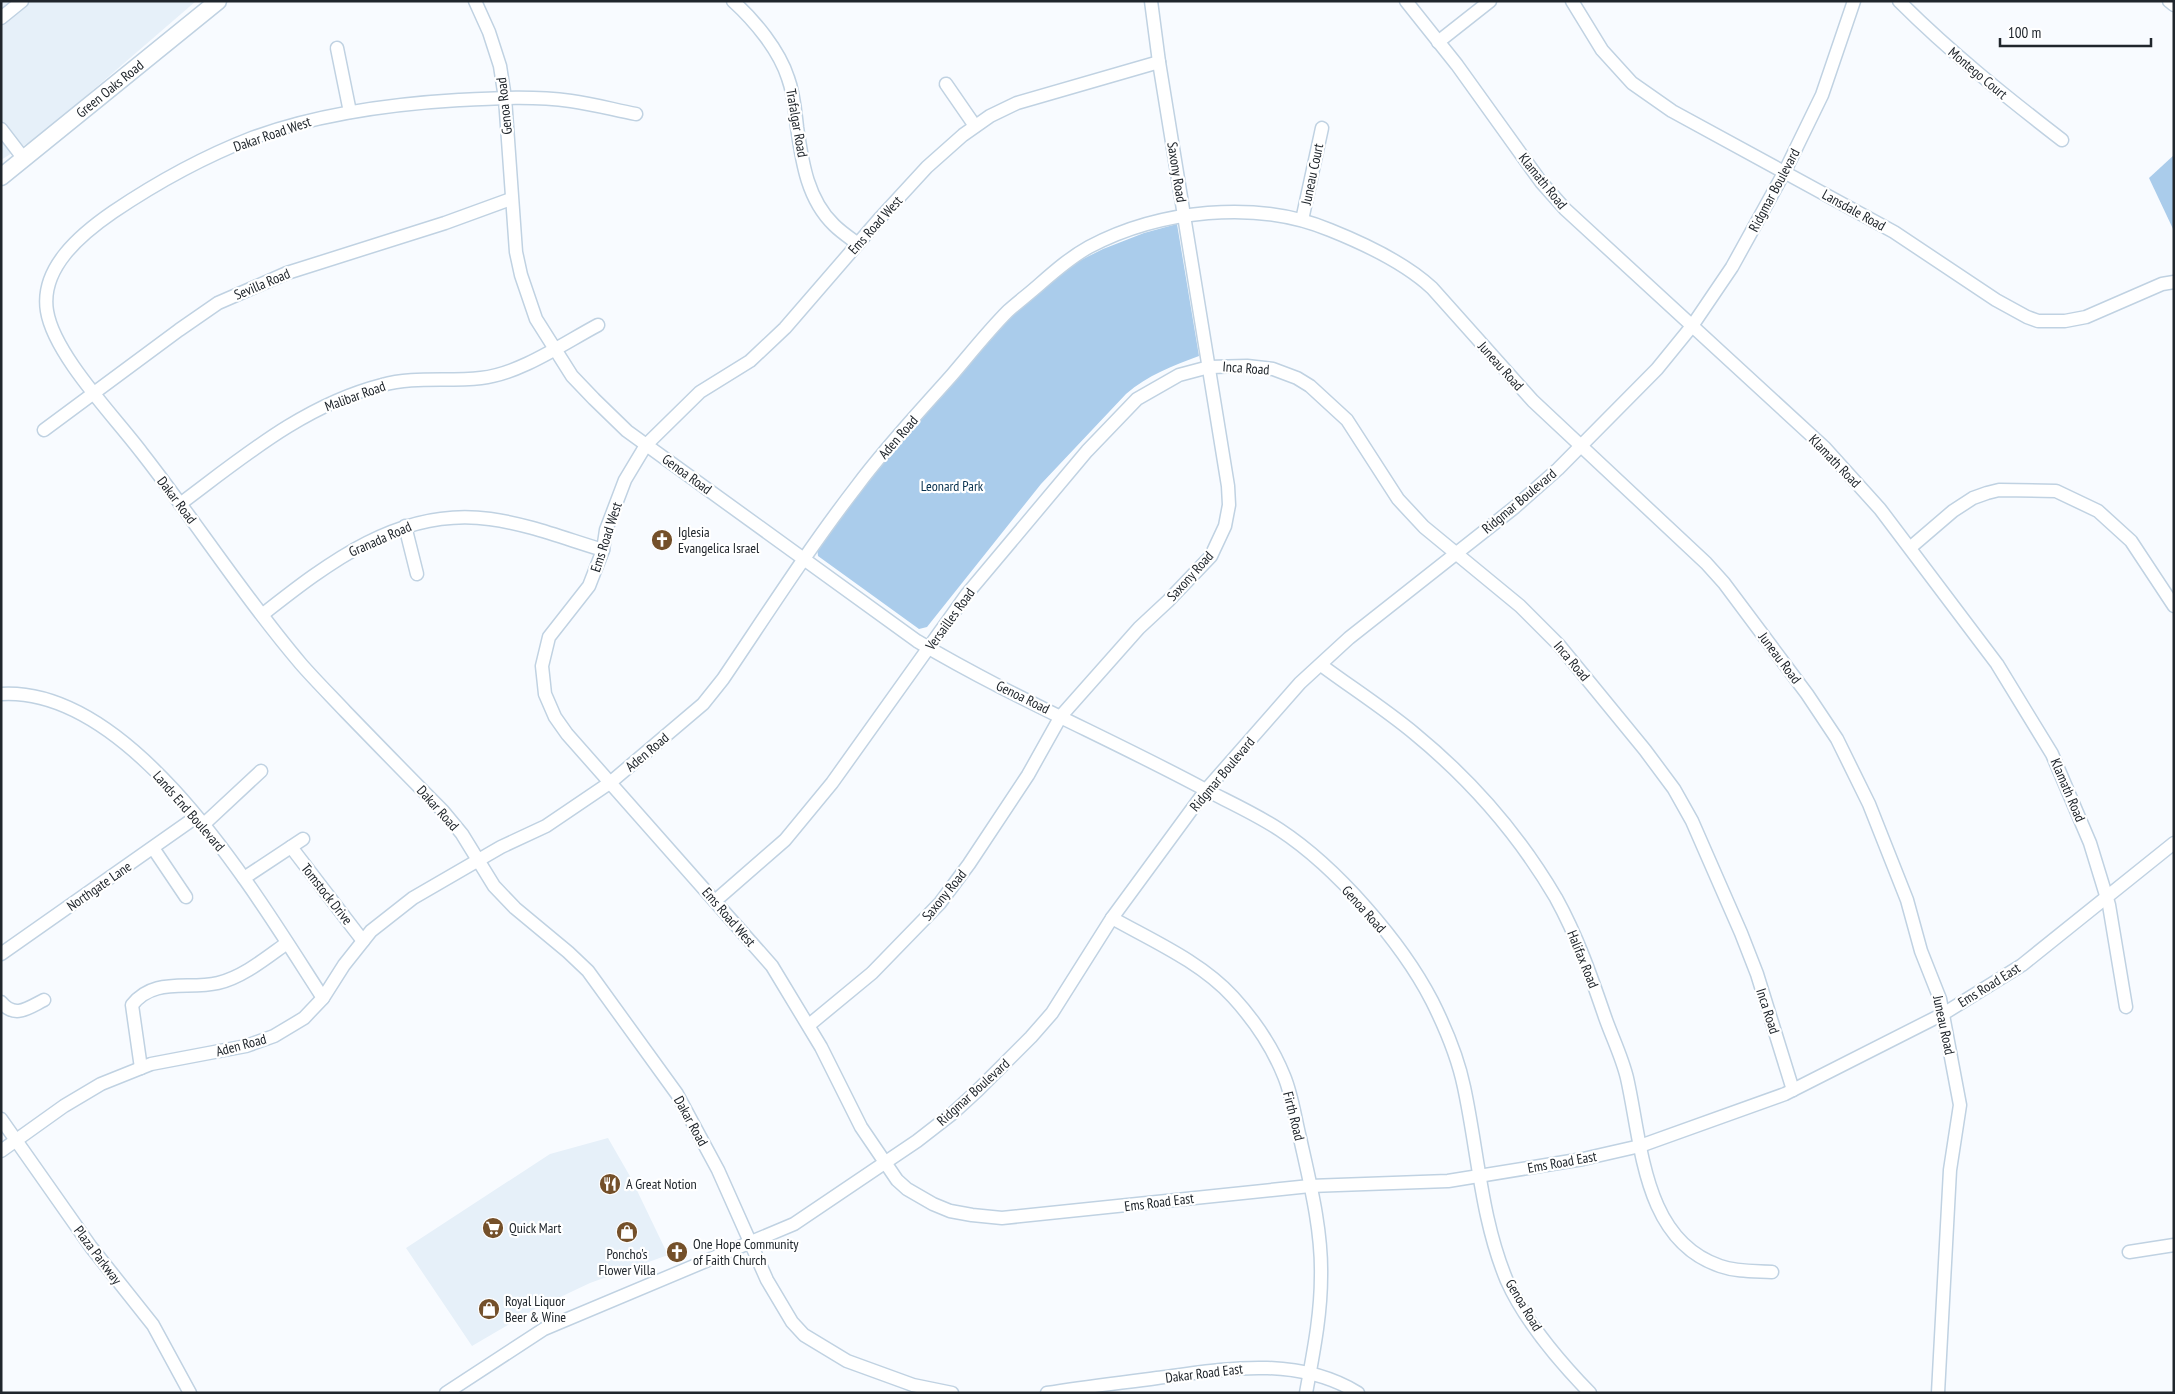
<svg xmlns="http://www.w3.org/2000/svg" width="2175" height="1394" font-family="'PT Sans Narrow',sans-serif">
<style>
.built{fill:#e6f0f9}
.green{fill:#aacceb}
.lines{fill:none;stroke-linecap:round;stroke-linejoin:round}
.minor-casing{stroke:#c0d2e2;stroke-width:15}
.major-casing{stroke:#c0d2e2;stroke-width:19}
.minor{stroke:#fff;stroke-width:12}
.major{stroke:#fff;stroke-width:16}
.labels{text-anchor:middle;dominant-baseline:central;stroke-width:4.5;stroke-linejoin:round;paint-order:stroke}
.street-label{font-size:14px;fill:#20262c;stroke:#fff}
.park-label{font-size:14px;fill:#06304e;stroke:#fff}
.poi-label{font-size:14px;fill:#20262c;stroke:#fff;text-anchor:start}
</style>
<rect width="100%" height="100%" fill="#f8fbff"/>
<g class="built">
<path d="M1,1H196L42,134L1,160Z"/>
<path d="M608,1138L631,1178L668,1255L590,1283L535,1309L472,1346L406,1248L550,1154Z"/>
</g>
<g class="green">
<path d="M2174,155V231L2149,178Z"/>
<path d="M1177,224L1199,356C1172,366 1148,375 1126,394L1041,484L927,627L919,629L818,556L817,548L901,440L1012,315L1067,267L1103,249L1144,233Z"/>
</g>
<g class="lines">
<g class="minor-casing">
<g id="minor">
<path d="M475,1L489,32L500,66L505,98L516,252L521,275L536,319L572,376L594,399L627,431L917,641C1009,696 1109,738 1204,789C1229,802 1256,814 1280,830C1336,867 1401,941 1432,1001C1445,1027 1458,1058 1464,1087C1478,1152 1481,1219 1507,1281C1525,1321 1559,1361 1590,1393"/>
<path d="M733,1C755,21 779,50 788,78C794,94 795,110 797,127C802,161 807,199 834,225C841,232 850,238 858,244"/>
<path d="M1406,1L1457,65L1541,182L1565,209L1825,448L1880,509L1997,664L2052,754L2090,843L2109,905L2126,1007"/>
<path d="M1572,1L1602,50L1632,83L1672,111L1894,232L1996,300L2027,317L2038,321H2065L2086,317L2162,284L2174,282"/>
<path d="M1899,1C1950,52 2005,96 2062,140"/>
<path d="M2169,1L2174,5"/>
<path d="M1,18L22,1"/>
<path d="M1438,42L1490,1"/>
<path d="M337,48L350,112"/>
<path d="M1159,62L1017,103L990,116L963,135L927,167L881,217L785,328L750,361L700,392L646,445L625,480L606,530L603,550L589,586L549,637L542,666L545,694L555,717L567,734L772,966L821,1047L861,1127L897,1180L907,1189L933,1204L950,1211L972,1215L1002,1218L1310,1186L1448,1181L1583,1159L1640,1146L1785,1094L1943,1014L2022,965L2174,843"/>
<path d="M946,84L975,126"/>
<path d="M636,114C615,110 593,104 571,101C534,96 497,98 459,100C391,104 317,114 252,138C203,157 156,183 113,212C81,234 40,268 47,311C54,355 115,417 142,453C196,522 244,597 301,664C315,680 331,696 346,712C378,745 410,778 443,811L462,834L494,886L515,908L568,952L588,971L677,1094L718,1170L767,1280L792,1322L804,1335L847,1361L913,1385L952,1393"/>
<path d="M1,129L24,159"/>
<path d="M1302,220L1322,128"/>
<path d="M44,430L179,330L218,303L287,273L445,223L511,199"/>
<path d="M180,504C243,457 304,405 382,385C414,376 448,382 481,378C520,374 564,343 598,325"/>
<path d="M405,526L417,574"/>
<path d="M1911,547L1953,511L1973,498L1987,493L1999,490L2056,491L2098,511L2131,541L2174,606"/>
<path d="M262,615C328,563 401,506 490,519C528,524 566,539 603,550"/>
<path d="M1321,665C1352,688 1385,709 1415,734C1471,780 1519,835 1556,898C1577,936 1591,976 1605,1017C1612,1037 1622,1057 1627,1078C1642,1144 1643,1240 1720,1266C1737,1272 1755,1271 1772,1272"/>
<path d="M1,694C135,686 259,900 323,998"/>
<path d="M203,825L261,771"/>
<path d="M291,847L363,941"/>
<path d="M153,848L186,897"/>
<path d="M244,878L303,839"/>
<path d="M715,901L785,840L832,783L967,594L1087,451L1137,399L1179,375L1209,367L1247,366L1273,369L1297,378L1310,386L1347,420L1398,499L1424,527L1520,606L1559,645L1645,750L1674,789L1692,821L1741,933L1757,974L1793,1090"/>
<path d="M1112,918C1153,941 1201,962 1233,997C1254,1020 1272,1046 1284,1076C1292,1095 1295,1118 1300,1138C1310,1183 1322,1230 1321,1276C1321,1316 1313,1354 1306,1393"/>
<path d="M1,954L196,817"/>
<path d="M1,1002C15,1019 28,1008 44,1000"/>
<path d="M809,1025L872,973L940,903L969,864L1028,775L1061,716L1139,628L1168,601L1211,556L1225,526L1229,505L1228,486L1159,62L1151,1"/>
<path d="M141,1068L132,1005C154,977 187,990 218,983C243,977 266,958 287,943"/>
<path d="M1,1119L91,1247L153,1325L190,1393"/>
<path d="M1,1151L64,1106L101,1084L151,1064L246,1046L274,1036L304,1018L323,998L344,965L371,931L413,898L501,847L546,826L611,782L703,704L723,679C767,614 809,548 857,486C886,447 920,411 952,375C970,354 988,331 1008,311C1018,302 1030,293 1040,284C1056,270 1071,257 1089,247C1159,210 1256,199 1330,230C1365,244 1404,262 1432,288L1533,401L1706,563L1724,583L1807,694L1837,739L1869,804L1907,900L1921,951L1940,999L1960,1105L1950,1170L1938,1393"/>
<path d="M2129,1252L2174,1245"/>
<path d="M446,1393L544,1329L794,1224L917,1141L953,1113L978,1090L1031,1037L1052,1013L1112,918L1206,790L1300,683L1349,638L1515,507L1558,469L1657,369L1692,326L1732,267L1785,171L1822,95L1854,1"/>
<path d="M1047,1393C1083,1387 1120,1383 1157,1378C1224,1369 1296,1355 1358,1393"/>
</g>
</g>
<g class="major-casing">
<g id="major">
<path id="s1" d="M1,177L218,1"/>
</g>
</g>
<use href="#minor" class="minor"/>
<use href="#major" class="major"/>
</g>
<defs>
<g id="church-disc" transform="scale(1.125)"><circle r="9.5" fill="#74502a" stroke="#fff"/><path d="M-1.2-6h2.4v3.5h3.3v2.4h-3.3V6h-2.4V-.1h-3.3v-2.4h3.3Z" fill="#fff"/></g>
<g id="restaurant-disc" transform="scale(1.125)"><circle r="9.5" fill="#74502a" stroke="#fff"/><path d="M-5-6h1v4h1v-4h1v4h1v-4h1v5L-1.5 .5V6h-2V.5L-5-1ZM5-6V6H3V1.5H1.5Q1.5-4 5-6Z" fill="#fff"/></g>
<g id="supermarket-disc" transform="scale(1.125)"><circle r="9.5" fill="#74502a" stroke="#fff"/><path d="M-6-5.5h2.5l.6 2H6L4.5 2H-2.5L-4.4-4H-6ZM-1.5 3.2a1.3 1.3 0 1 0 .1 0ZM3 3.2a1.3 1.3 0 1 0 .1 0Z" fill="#fff"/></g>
<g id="shop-disc" transform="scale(1.125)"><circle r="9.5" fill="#74502a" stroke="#fff"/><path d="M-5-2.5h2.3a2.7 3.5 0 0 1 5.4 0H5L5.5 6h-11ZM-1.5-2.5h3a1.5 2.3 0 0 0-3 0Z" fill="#fff"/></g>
</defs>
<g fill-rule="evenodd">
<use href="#church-disc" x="662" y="540"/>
<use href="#restaurant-disc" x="610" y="1184"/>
<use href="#supermarket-disc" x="493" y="1228"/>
<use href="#shop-disc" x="627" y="1232"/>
<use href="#church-disc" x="677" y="1252"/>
<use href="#shop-disc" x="489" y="1309"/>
</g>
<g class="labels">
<g class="street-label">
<text transform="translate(1978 73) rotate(40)">Montego Court</text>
<text stroke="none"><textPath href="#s1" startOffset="140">Green Oaks Road</textPath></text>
<text transform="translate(504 106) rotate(-96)">Genoa Road</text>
<text transform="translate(797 123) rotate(80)">Trafalgar Road</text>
<text transform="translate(272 134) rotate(-19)">Dakar Road West</text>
<text transform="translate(1177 172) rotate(81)">Saxony Road</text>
<text transform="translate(1312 174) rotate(-78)">Juneau Court</text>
<text transform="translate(1543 181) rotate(51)">Klamath Road</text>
<text transform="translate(1774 190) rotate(-62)">Ridgmar Boulevard</text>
<text transform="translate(1854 210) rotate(29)">Lansdale Road</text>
<text transform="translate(875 225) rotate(-48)">Ems Road West</text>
<text transform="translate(262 284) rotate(-23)">Sevilla Road</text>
<text transform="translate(1501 366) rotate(48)">Juneau Road</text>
<text transform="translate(1246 368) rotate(4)">Inca Road</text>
<text transform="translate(355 396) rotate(-20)">Malibar Road</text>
<text transform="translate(898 437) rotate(-49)">Aden Road</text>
<text transform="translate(1835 461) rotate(46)">Klamath Road</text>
<text transform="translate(687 474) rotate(36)">Genoa Road</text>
<text transform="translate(177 500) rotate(53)">Dakar Road</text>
<text transform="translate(1519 501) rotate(-40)">Ridgmar Boulevard</text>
<text transform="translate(606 537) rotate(-72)">Ems Road West</text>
<text transform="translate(380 539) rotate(-24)">Granada Road</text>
<text transform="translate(1190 576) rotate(-48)">Saxony Road</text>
<text transform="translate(950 619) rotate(-54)">Versailles Road</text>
<text transform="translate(1780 658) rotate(53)">Juneau Road</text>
<text transform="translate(1572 661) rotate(50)">Inca Road</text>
<text transform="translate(1023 697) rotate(26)">Genoa Road</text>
<text transform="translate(647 752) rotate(-40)">Aden Road</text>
<text transform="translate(1222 774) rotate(-50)">Ridgmar Boulevard</text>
<text transform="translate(2068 790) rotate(67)">Klamath Road</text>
<text transform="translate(438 808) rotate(48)">Dakar Road</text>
<text transform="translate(189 811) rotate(49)">Lands End Boulevard</text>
<text transform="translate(99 886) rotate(-35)">Northgate Lane</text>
<text transform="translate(327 894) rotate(52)">Tomstock Drive</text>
<text transform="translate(944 895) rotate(-51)">Saxony Road</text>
<text transform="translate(1364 909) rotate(48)">Genoa Road</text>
<text transform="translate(729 917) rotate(49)">Ems Road West</text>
<text transform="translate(1583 959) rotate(68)">Halifax Road</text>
<text transform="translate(1989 985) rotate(-32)">Ems Road East</text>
<text transform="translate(1768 1011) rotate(72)">Inca Road</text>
<text transform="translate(1944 1025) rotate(78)">Juneau Road</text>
<text transform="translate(241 1045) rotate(-15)">Aden Road</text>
<text transform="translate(973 1092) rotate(-42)">Ridgmar Boulevard</text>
<text transform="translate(1294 1116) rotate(76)">Firth Road</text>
<text transform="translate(691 1121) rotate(61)">Dakar Road</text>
<text transform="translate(1562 1162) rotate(-10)">Ems Road East</text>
<text transform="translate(1159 1202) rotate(-7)">Ems Road East</text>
<text transform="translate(98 1255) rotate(53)">Plaza Parkway</text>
<text transform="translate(1524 1305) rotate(59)">Genoa Road</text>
<text transform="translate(1204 1373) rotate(-7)">Dakar Road East</text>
</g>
<g class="park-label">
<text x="952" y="486">Leonard Park</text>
</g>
<g class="poi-label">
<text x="678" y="532">Iglesia<tspan x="678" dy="16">Evangelica Israel</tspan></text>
<text x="626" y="1184">A Great Notion</text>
<text x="509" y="1228">Quick Mart</text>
<text x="693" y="1244">One Hope Community<tspan x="693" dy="16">of Faith Church</tspan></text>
<text x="627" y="1254" text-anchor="middle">Poncho's<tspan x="627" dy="16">Flower Villa</tspan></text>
<text x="505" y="1301">Royal Liquor<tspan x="505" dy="16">Beer &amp; Wine</tspan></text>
</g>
</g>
<rect width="2175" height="1394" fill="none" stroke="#20262c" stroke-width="5"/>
<path d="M2000 38v8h151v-8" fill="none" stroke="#20262c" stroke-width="2.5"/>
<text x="2008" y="38" font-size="15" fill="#20262c" stroke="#ffffff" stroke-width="4" paint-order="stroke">100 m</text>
</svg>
